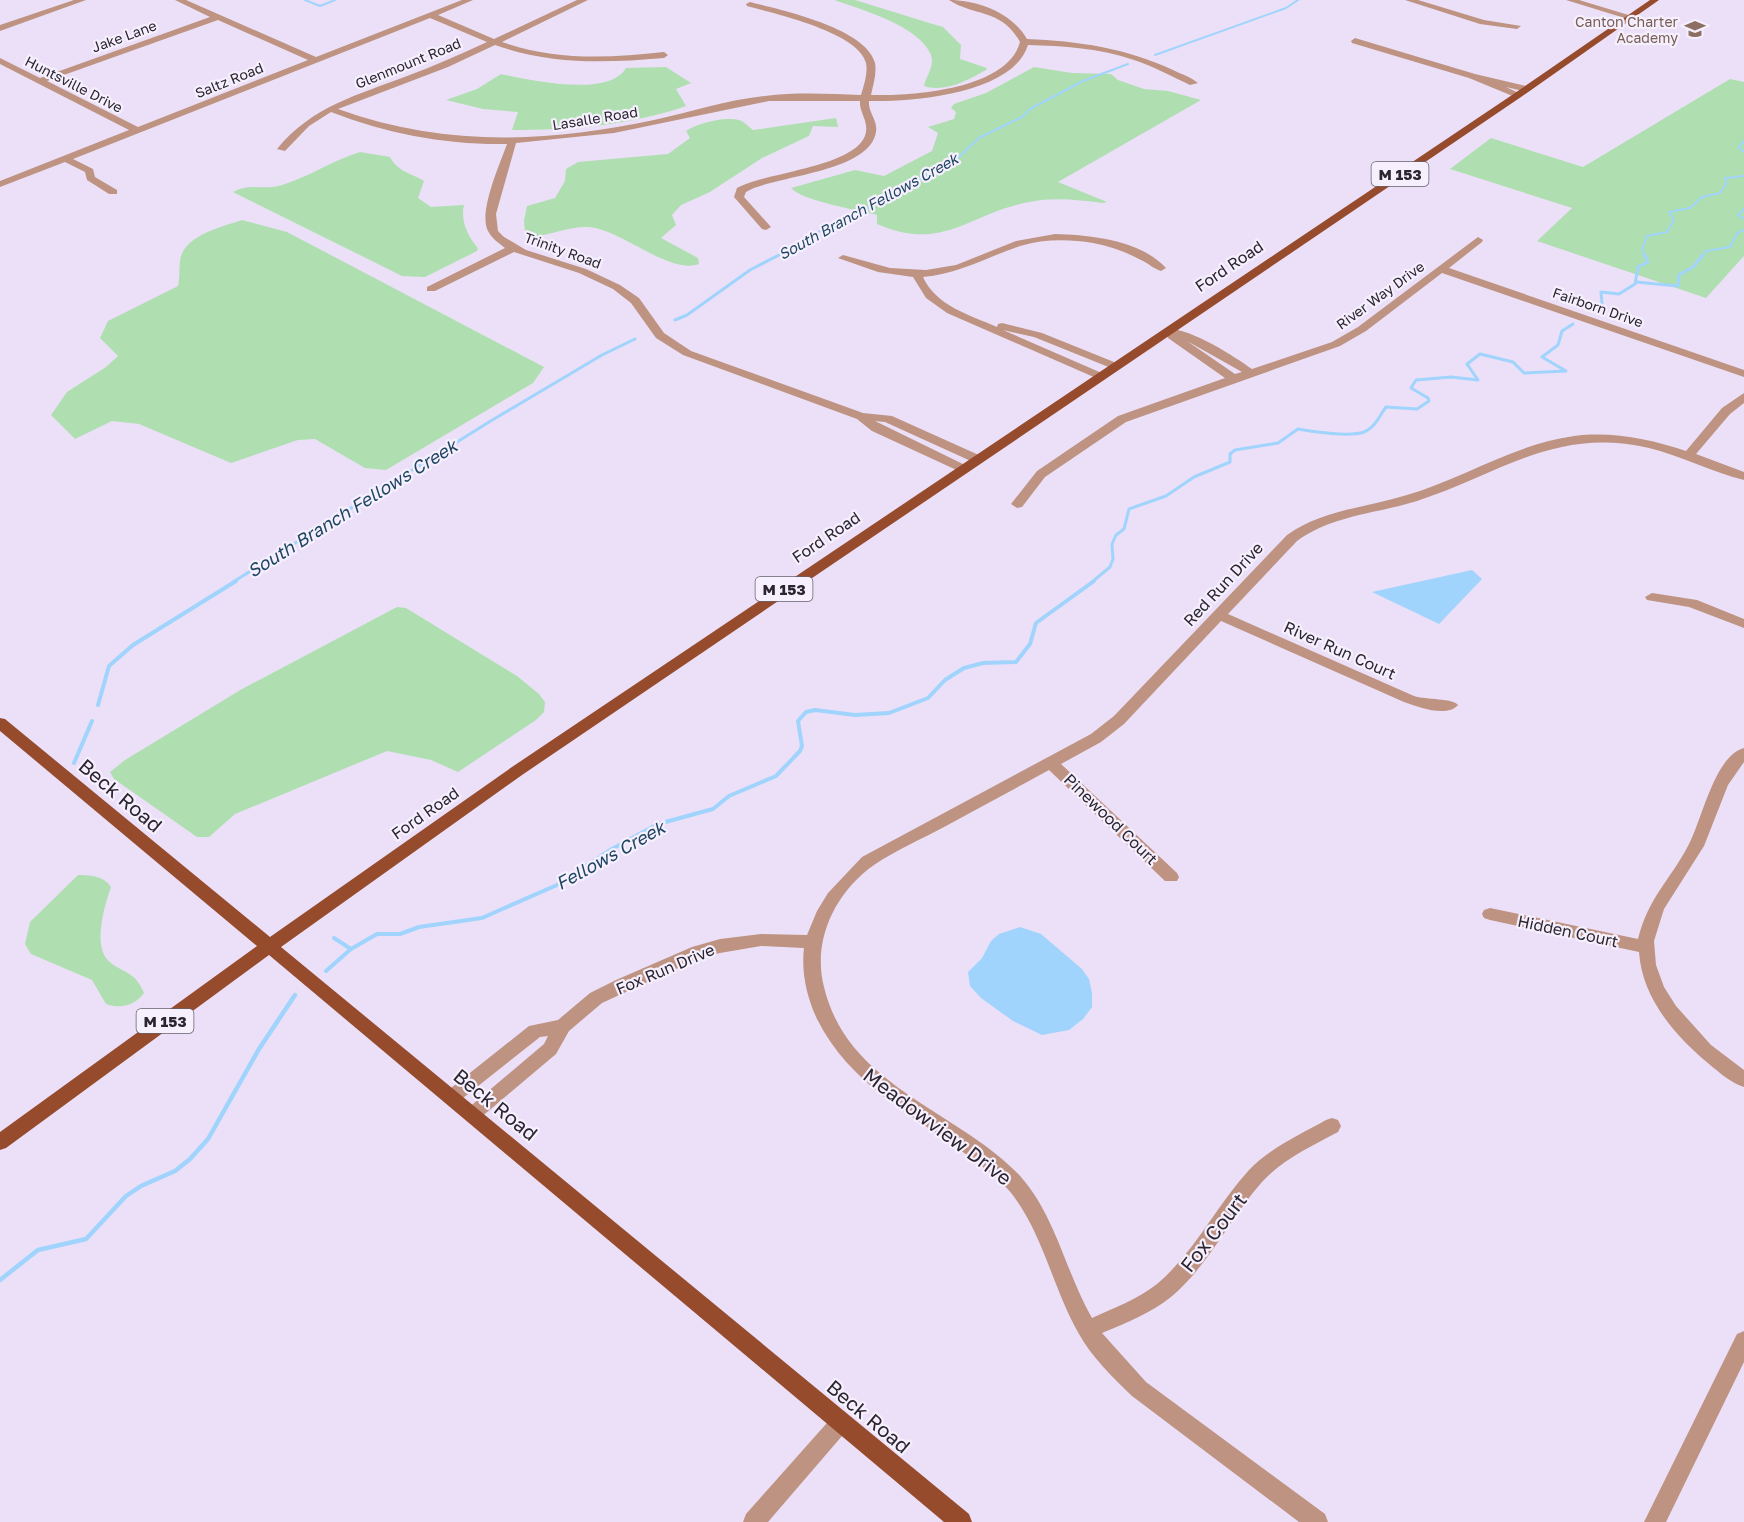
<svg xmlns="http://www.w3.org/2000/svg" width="1744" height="1522" font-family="'Golos Text',sans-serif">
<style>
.green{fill:#afdfb0}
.water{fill:#a0d4fc}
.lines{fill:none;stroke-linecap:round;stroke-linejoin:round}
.stream-far3{stroke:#a0d4fc;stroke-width:2}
.stream-far2{stroke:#a0d4fc;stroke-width:3}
.stream-far1{stroke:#a0d4fc;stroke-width:4}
.stream{stroke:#a0d4fc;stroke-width:4.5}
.minor{fill:#be9382;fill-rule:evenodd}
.major{fill:#964b2d;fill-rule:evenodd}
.labels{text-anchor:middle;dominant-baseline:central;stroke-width:4.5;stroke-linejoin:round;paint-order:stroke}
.far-education-label{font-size:14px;fill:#785e54;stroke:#f6effe;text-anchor:end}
.far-street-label{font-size:14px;fill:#2a252e;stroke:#f6effe}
.shield{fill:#f6effe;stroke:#67626c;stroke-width:1.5}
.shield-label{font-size:15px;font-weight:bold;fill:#2a252e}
.far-water-label{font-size:15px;font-style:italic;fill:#1f4661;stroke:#f6effe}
.street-label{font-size:16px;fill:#2a252e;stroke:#f6effe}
.water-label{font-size:18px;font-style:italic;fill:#1f4661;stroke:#f6effe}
.near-street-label{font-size:20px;fill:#2a252e;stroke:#f6effe}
</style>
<rect width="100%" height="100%" fill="#ebe0f8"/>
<g class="green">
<path d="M834,0H855L936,25L943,27L961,45L960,59L987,68L986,70C968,80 945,93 924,86C926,76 935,66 931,55C920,26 860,9 834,0Z"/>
<path d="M666,67L691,83L676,89L686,106C632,125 569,130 512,130L518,112L483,109L446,100L477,89L501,74C529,80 609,98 626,68Z"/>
<path d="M1034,67L1072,73L1111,74L1118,80L1144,89L1168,91L1201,100L1058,182L1107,202L1103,203C1078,200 1054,197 1029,202C969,213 943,253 877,224V215C855,209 805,202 791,188L855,170L884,176L932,151L938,133L928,127L954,119L956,112L951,108L954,104L986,93Z"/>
<path d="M1730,79L1744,82V256L1706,298L1537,241L1572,208L1450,169L1491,138L1583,167Z"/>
<path d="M836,118L838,127L813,126L809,136L762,158L710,192L681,205L672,215L676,225L661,238L698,258L699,264C670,275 622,230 589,227C571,226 552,234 534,237L525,232L524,221L527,206L555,198L565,181L566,169L578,162L668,154L690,138L686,131C697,123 729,115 742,121C745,123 750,128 753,130Z"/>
<path d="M360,152L390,157C398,172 411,173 424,181L418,198L431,207L464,205C460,220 468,237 478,248L477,251L425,277L402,276L233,192C252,182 262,191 282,185C309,177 333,160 360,152Z"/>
<path d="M242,220L287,232L544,367L533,383L386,470L365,468L315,439L298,440L231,463L139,424L112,421L75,439L51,415L67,392L106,367L118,356L100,338L108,321L178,286C180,277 179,270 180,261C183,235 222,227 242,220Z"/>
<path d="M397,607L406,608L517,676L539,694L545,702L544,712L536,720L458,772L431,760L387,751L235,814L209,837H197L114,779L110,772L125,760L242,689Z"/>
<path d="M78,875C90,875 104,876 111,887C105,904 94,941 106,958C118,973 134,968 144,993C134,1006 121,1009 106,1004L92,980L31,954L25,944L30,922Z"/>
</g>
<g class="water">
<path d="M1472,570L1482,579L1439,624L1372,592Z"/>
<path d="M1020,927L1041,934L1082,969L1089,979L1092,993V1007L1083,1019L1069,1030L1042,1035L1013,1021L981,998L970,986L968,972L982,958L991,941L999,934Z"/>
</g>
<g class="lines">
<g class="stream-far3">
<path d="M305,0L320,6L335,0"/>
<path d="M1155,55L1286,8L1298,0"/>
<path d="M1744,141L1739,147L1744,152"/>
<path d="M1744,209L1738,215L1744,219"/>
<path d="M776,257L827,227L874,205L883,197L926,176L940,165L958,158L979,138L1022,117L1030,109L1083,81L1128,64"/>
<path d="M1645,257L1642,250L1647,236L1667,232L1674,220L1669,212L1690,208L1702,197L1720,193L1726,184L1725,178L1744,176"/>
<path d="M1701,257L1706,251L1730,247L1737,233L1744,230"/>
</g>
<g class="stream-far2">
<path d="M1636,282L1678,286L1679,275L1693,267L1703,255"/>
<path d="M1592,311L1602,304L1601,292L1619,294L1635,284L1638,267L1648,262L1645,255"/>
<path d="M675,320L687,315L750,270L779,255"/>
<path d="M233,582L489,422L602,355L635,339"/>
<path d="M1092,582L1110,567L1113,559L1112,544L1116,535L1124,529L1129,509L1166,496L1194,477L1230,462V454L1235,450L1278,443L1298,429C1313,432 1351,437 1364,432C1375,428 1380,415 1386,407L1417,409L1429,401L1428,398L1411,388L1416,380L1451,377L1478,380L1467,364L1480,354L1513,362L1524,373L1566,371L1542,357L1558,345L1562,331L1573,324"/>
</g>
<g class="stream-far1">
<path d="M98,705L109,666L133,645L236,581"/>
<path d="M74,763L92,721"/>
<path d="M334,938L351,949"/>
<path d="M326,971L351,949L377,934H400L419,927L482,918L557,885L612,849L658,824L713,809L729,796L776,776L800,751L802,746L798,721L806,712L815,710L855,715L889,713L928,698L945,680L964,668L983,663L1016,662L1030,644L1036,623L1094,581"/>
</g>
<path class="stream" d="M0,1280L38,1250L86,1239L126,1196L141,1186L175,1171L190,1159L208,1139L259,1049L295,995"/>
<g class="minor">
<path d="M74,0H86L0,31V25Z"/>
<path d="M175,0H186L316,57L462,0H473L438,15L494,39L577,0H588L502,42C556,61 608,58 664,52L668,55L664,58C605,63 551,65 495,45L448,67L338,109C443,147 546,143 654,120C691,112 727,100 765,96C797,92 830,94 861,95C864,85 868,73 866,63C858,32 775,14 747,6L746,4L750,2C781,10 866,28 875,63C877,74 873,85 871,95C911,96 1007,90 1020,42C1001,8 975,17 949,0C978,0 1012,13 1027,39C1078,41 1126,48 1173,70C1181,74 1191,77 1198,83L1190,85C1171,76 1153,66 1134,60C1100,48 1063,46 1028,45C1013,94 912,102 869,101C868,113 878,120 876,132C869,173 775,175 746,192L744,197L771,227L766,230L762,229L734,197L737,188C765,172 860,167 866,132C868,120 859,112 860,101H769L614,133L516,143L496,214L498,231L504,237L526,250L586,269L620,285L639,298L664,333L691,351L863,413L892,416L981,456L983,459L981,462H973L885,422L875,421L967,466L969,469L963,473L872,431L857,419L683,355L656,338L631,303L613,289L579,273L514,252L435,291H427V287L505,248C499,243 492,239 488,231C478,212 500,164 507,144C446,145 388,134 331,112L309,126L285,151L277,149C312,106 358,95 407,76C434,66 461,54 487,42L430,18L73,159L93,169L95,177L117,190V194H109L87,180L85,172L65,162L0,187V181L129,130L0,64V58L40,78L210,17ZM218,20L308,60L138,127L47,81Z"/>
<path d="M1405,0H1418L1484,20L1521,26L1517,29L1480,24Z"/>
<path d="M1566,0H1579L1635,17L1631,20Z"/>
<path d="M1355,38L1475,74L1530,87L1532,89L1527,92L1506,87L1523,95L1515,97L1469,78L1352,43L1351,41Z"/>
<path d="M1055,234C1091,235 1140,240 1166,268L1161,271C1154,269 1148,263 1141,260C1126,252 1110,246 1093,243C1069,239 1043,239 1020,246C987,257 959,274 923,277C936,306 970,315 997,327L998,324L1002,323L1042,333L1119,364V368H1111L1034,337L1003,330L1104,374V378H1096L947,313L926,298L913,277L878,272L838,258L843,255L890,268L926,270L956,265L1016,241Z"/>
<path d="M1478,237L1483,240L1482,242L1449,268L1744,370V377L1442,273L1366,331L1340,346L1126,422L1045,477L1022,507L1017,508L1011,504L1037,471L1118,416L1225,378L1168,338L1167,334L1162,331L1164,329C1186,325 1234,356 1252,369L1332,342L1358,327ZM1187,341L1242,372L1235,374Z"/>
<path d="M1744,393V403L1730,414L1696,454L1744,472V480C1712,472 1681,456 1649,448C1556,426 1500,474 1417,501C1375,514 1333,515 1297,541L1228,614L1414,696C1426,700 1453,698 1458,705C1447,718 1418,707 1404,702L1221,621L1124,724L1101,742L1061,764L1177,873L1179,877L1177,881H1165L1049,770C1015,789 980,807 946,826C922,839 896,850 874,865C835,892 812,941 824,987C833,1024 853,1051 882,1075C926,1112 982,1135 1021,1177C1056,1217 1066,1273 1092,1318C1114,1308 1138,1299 1157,1284C1195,1252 1216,1206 1249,1170C1270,1148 1299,1135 1326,1120L1332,1118L1338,1120L1341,1126L1338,1132C1312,1146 1283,1159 1262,1182C1230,1218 1209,1265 1171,1297C1151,1313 1126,1323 1102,1333L1146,1382L1325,1514L1328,1522H1299L1132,1396C1113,1378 1091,1356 1079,1334C1053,1289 1044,1236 1012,1194C1000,1179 983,1167 967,1155C911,1113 850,1085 817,1019C807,998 801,972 804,948L761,946L720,953L702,957L602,1003L569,1031L556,1054L479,1119L473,1122L467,1119L464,1114L467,1109L544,1044L548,1036L540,1037L458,1102L452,1105L446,1102L443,1097L446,1092L529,1026L558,1020L590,993L616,980L692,947L720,939L761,934L807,935L817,911L828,893L862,857L1091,734L1114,716L1287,535C1324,509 1366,508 1407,495C1464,478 1515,444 1574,436C1612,431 1650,439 1686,451L1722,408Z"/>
<path d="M1652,593L1697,600L1744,619V628L1689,607L1647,600L1645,597Z"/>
<path d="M1744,748V762L1728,785L1704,846L1664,909L1654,941L1656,965L1664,987L1676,1006L1711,1045L1744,1070V1087C1731,1083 1720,1073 1709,1064C1675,1036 1642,998 1639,952L1490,920L1484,918L1482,914L1484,910L1490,908L1638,939C1649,896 1669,882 1688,846C1702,821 1714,756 1744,748Z"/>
<path d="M1744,1331V1362L1666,1522H1644L1737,1334Z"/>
<path d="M841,1412L848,1415L851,1422L848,1429L768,1522H743L746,1514L834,1415Z"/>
</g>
<path class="major" d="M1650,0H1659L1521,97L522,775L281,947L969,1514L972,1522H944L269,955L6,1148L0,1150V1132L257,946L0,731V718L5,719L270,937L512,767L1515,93Z"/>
</g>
<defs>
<g id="school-bare" transform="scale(1.62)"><path d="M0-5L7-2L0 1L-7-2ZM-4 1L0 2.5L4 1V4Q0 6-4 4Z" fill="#8d6e63" stroke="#f6effe" stroke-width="2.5" paint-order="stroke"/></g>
</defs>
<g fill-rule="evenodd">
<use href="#school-bare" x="1695" y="29"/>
</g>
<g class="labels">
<g class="far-education-label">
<text x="1678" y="21">Canton Charter<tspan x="1678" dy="16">Academy</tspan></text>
</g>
<g class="far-street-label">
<text transform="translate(124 36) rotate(-20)">Jake Lane</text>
<text transform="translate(408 63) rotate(-22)">Glenmount Road</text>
<text transform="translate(229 80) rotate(-22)">Saltz Road</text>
<text transform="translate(74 84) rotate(27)">Huntsville Drive</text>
<text transform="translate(595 118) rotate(-9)">Lasalle Road</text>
<text transform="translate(563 250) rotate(20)">Trinity Road</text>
<text transform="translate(1380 295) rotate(-36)">River Way Drive</text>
<text transform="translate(1598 307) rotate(19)">Fairborn Drive</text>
</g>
<g class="shield">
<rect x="1371.5" y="162" width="57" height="24" rx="4.5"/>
<rect x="755.5" y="577" width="57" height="24" rx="4.5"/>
<rect x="136.5" y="1009" width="57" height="24" rx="4.5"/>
</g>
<g class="shield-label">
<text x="1400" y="174">M 153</text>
<text x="784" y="589">M 153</text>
<text x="165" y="1021">M 153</text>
</g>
<g class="far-water-label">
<text transform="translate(868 206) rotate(-29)">South Branch Fellows Creek</text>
</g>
<g class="street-label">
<text transform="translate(1229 266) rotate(-34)">Ford Road</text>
<text transform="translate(826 537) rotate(-34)">Ford Road</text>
<text transform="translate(1223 584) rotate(-47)">Red Run Drive</text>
<text transform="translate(1340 650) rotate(24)">River Run Court</text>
<text transform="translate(425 813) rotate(-35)">Ford Road</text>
<text transform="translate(1111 819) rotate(44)">Pinewood Court</text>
<text transform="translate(1568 931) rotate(12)">Hidden Court</text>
<text transform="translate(665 969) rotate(-23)">Fox Run Drive</text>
</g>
<g class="water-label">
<text transform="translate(352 508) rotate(-32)">South Branch Fellows Creek</text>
<text transform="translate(610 855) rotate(-29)">Fellows Creek</text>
</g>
<g class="near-street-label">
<text transform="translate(121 795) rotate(40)">Beck Road</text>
<text transform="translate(496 1104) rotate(39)">Beck Road</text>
<text transform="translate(938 1126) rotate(37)">Meadowview Drive</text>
<text transform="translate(1213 1232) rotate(-52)">Fox Court</text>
<text transform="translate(869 1416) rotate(40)">Beck Road</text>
</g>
</g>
</svg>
